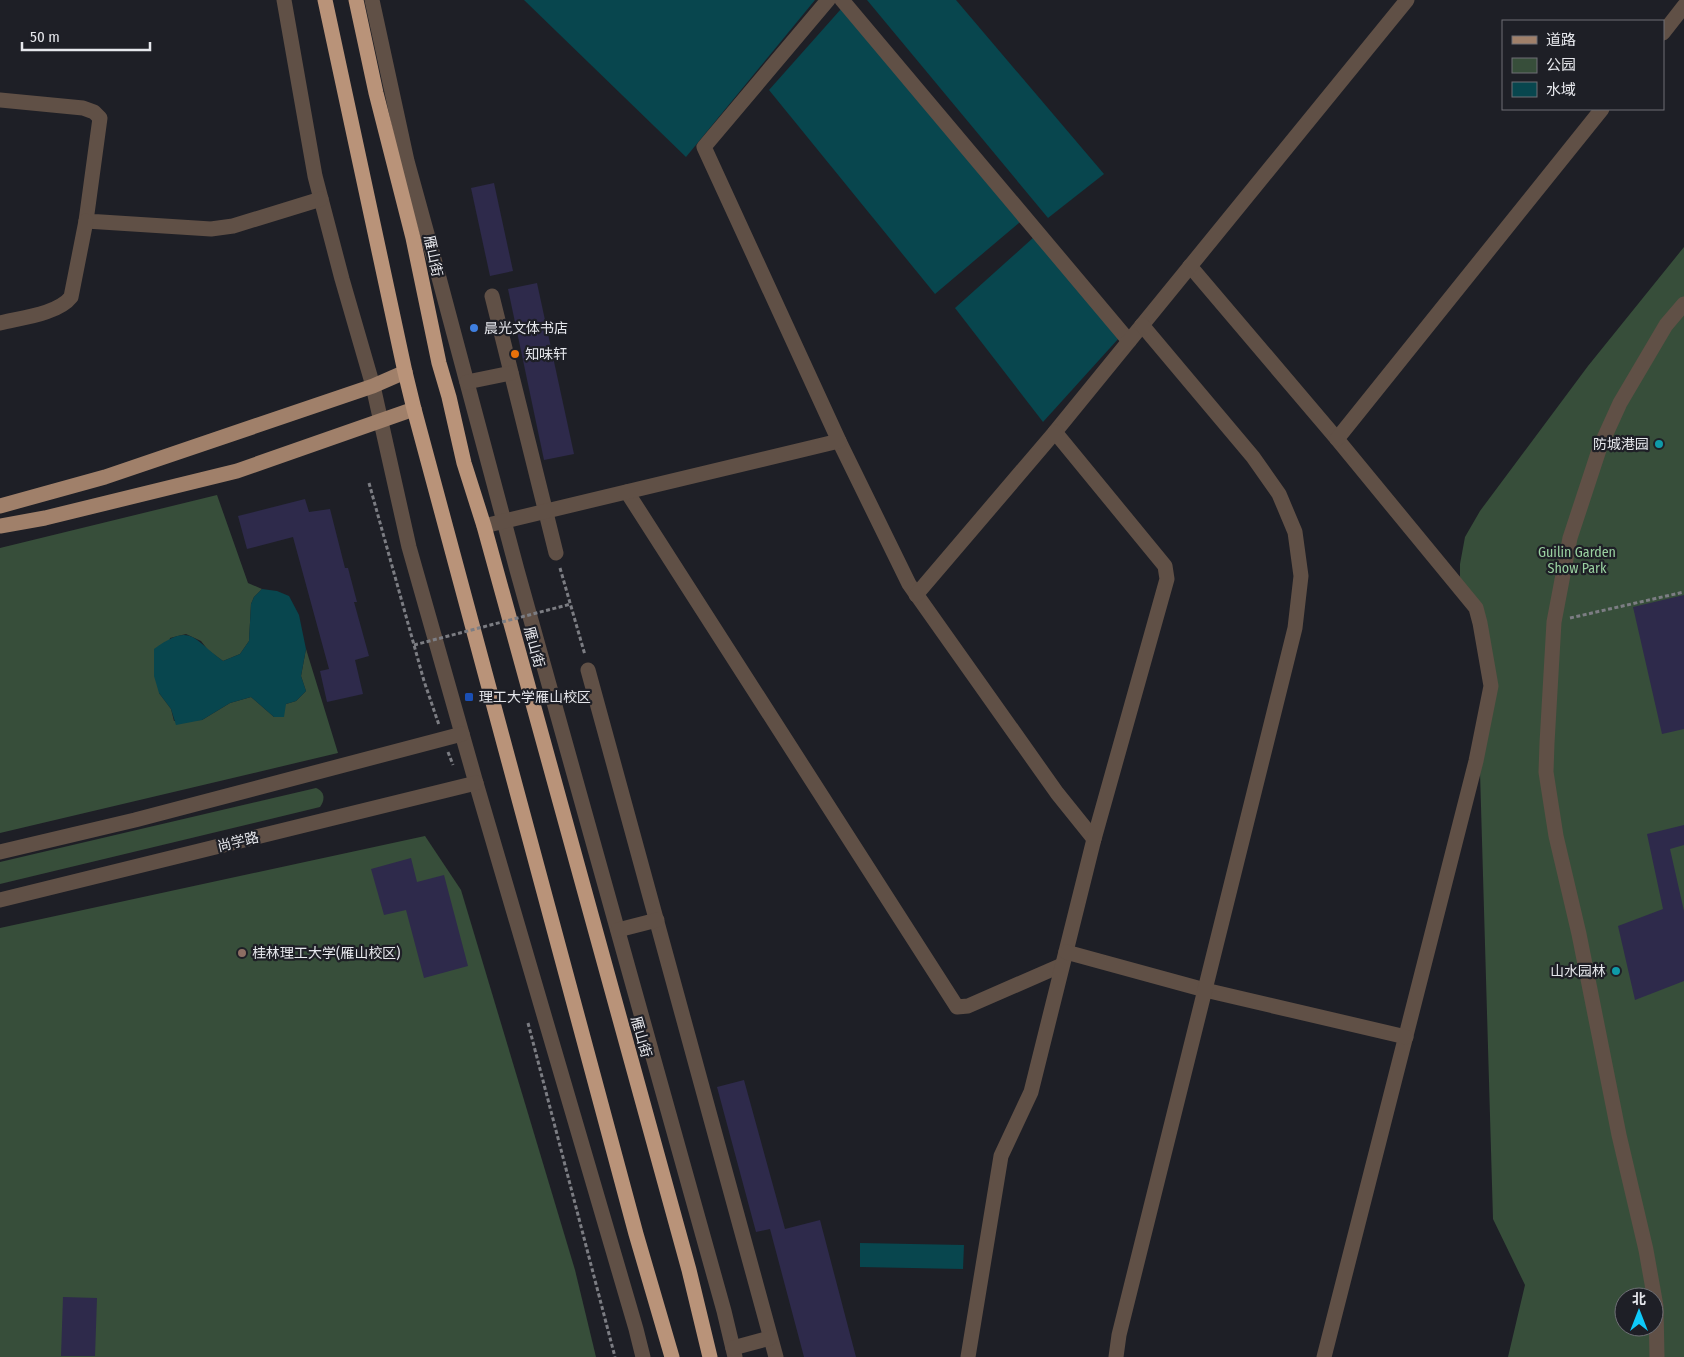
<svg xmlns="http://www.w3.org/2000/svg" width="1684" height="1357" font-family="'Fira Sans Condensed','Noto Sans SC',sans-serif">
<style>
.green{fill:#374e3a;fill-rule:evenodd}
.water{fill:#08464e}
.building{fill:#2e2a4b}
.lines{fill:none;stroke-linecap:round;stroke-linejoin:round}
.path{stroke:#7c7d83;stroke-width:3;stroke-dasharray:4 2.5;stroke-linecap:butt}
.minor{stroke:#605046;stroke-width:15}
.major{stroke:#a0806a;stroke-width:15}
.highway{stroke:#b99379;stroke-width:15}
.path-bridge{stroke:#7c7d83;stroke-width:3;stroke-dasharray:4 2.5;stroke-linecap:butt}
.shop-dot{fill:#3f7fe0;stroke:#1e1f26;stroke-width:2}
.food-dot{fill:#e8710a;stroke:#1e1f26;stroke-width:2}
.culture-dot{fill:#0f9aa8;stroke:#1e1f26;stroke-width:2}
.transit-dot{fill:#1a4fb4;stroke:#1e1f26;stroke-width:2}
.education-dot{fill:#8d6e63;stroke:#1e1f26;stroke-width:2}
.labels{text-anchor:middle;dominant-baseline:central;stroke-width:4.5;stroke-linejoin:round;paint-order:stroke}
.street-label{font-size:14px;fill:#e6e7ec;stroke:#1e1f26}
.poi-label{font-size:14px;fill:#e6e7ec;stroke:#1e1f26;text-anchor:start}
.park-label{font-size:14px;fill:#99d0a0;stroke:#1e1f26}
</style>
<rect width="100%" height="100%" fill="#1e1f26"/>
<g class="green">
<path d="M1684,247V1357H1508L1525,1285L1493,1219L1480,772L1496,695L1460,577V564L1465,537L1480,511L1588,366ZM1624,1297H1654V1327H1624Z"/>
<path d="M217,495L248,583L262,589L254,597L251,604L249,641L240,654L223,661L208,650L201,641L186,634L170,638L159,693L171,709L174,721L202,720L230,703L251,697L274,717L286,704L296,701L306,691L301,676L306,649L338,753L0,833V548Z"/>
<path d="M316,788C324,791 326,799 320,807L0,884V862Z"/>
<path d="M425,836L461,890L575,1270L596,1357H0V928Z"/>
</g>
<g class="water">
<path d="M524,0H815L686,157Z"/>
<path d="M867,0H956L1104,174L1048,218Z"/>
<path d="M841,9L1020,222L935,294L769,90Z"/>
<path d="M1034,237L1119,338L1043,422L955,308Z"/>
<path d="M262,589L277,591L289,596L299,615L306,649L301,676L306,691L296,701L286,704L284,717H274L251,697L230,703L202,720L176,725L171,709L159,693L154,676V649C192,622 192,639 223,661L240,654L249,641L251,604L254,597Z"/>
<path d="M860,1243L964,1245L963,1269L860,1267Z"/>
</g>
<g class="building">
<path d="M494,183L513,271L490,276L471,188Z"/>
<path d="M537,283L574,454L544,460L508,289Z"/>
<path d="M305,499L309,512L330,509L345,568H348L357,602H354L369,656L355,660L363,694L327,702L320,671L329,669L293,537L247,549L238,516Z"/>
<path d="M1684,595V729L1662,734L1633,607Z"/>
<path d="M1684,825V845L1670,849L1684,911V981L1635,1000L1618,926L1663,909L1647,834Z"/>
<path d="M411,858L417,882L444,875L468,966L424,978L406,910L384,915L371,869Z"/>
<path d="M744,1080L785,1229L820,1220L856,1357H804L770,1229L756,1232L717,1087Z"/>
<path d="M63,1297L97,1298L95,1356H61Z"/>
</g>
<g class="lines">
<g class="path">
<path d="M369,483L424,681L439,725"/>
<path d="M560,568L585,655"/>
<path d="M1570,618L1684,592"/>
<path d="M448,752L453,765"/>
<path d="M528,1023L615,1357"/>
</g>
<g class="minor">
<path d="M284,0L315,176L342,279L373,386L409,547L476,783L636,1329L643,1357"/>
<path d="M372,0L407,161L434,259L517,570L724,1311L735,1357"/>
<path d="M842,0L1129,341"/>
<path d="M1663,33L1684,6"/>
<path d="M0,100L83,108L94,112L100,118L86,221L211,229L233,226L321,199"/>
<path d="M1190,266L1337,439L1476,608L1480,623L1491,686L1476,761L1324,1357"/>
<path d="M492,296L556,553"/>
<path d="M0,323C20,318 58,314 71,297L86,221"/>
<path d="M467,382L511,373"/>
<path d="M1055,432L1407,0"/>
<path d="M1337,439L1602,109"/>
<path d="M839,441L909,584L1057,793L1094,839"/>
<path d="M627,492L957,1007L968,1006L1062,965"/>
<path d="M484,526L839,441L704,147L828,0"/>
<path d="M916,595L1055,432L1165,566L1167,579L1094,839L1031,1092L1001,1156L968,1357"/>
<path d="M588,670L776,1357"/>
<path d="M0,852L135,820L462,734"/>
<path d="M0,900L476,783"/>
<path d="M618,930L657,920"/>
<path d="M1066,952L1205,990L1406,1037"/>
<path d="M733,1348L770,1338"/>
<path d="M1116,1357L1119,1335L1295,628L1301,576L1295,532L1279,494L1253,457L1142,325"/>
<path d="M1657,1357L1656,1306L1646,1250L1619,1135L1579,934L1556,836L1546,772L1547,743L1554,622L1570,538L1600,447L1620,403L1666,325L1684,304"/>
</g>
<g class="major">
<path d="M0,506L105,477L373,386L405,372"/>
<path d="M0,526L45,518L237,471L414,409"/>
</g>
<g class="highway">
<path d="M325,0L405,372L414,409L636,1234L672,1357"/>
<path d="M356,0L376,93L413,238L439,363L449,397L464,463L484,526L689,1270L710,1357"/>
</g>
<path class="path-bridge" d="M414,645L571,604"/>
</g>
<circle class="shop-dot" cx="474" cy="328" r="5"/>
<circle class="food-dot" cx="515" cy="354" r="5"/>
<g class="culture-dot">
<circle cx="1659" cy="444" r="5"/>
<circle cx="1616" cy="971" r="5"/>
</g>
<rect class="transit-dot" x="464" y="692" width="10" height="10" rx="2.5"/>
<circle class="education-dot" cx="242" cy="953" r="5"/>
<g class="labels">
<g class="street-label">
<text transform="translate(433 256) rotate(78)">雁山街</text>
<text transform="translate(534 647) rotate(75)">雁山街</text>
<text transform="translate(238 842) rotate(-14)">尚学路</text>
<text transform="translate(641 1037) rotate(74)">雁山街</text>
</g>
<g class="poi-label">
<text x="484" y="328">晨光文体书店</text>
<text x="525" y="354">知味轩</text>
<text x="1649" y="444" text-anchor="end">防城港园</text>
<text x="479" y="697">理工大学雁山校区</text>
<text x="252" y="953">桂林理工大学(雁山校区)</text>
<text x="1606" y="971" text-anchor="end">山水园林</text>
</g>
<g class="park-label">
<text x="1577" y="552">Guilin Garden<tspan x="1577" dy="16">Show Park</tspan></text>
</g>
</g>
<rect x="1502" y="20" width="162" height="90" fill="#1e1f26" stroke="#6e6f75"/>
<rect x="1512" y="36" width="25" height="8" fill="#a0806a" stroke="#6e6f75"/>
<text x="1546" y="45" font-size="15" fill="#e6e7ec">道路</text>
<rect x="1512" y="58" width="25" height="15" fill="#374e3a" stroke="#6e6f75"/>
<text x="1546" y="70" font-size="15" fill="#e6e7ec">公园</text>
<rect x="1512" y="82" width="25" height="15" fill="#08464e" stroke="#6e6f75"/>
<text x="1546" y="95" font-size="15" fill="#e6e7ec">水域</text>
<g transform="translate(1639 1312)"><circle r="24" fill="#1e1f26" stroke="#6e6f75"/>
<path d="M0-4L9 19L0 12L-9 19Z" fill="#0ecafa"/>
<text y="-8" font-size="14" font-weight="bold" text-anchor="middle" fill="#e6e7ec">北</text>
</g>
<path d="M22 42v8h128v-8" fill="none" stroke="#e6e7ec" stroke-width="2.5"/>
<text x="30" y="42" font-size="15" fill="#e6e7ec" stroke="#1e1f26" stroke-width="4" paint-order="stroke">50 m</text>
</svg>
